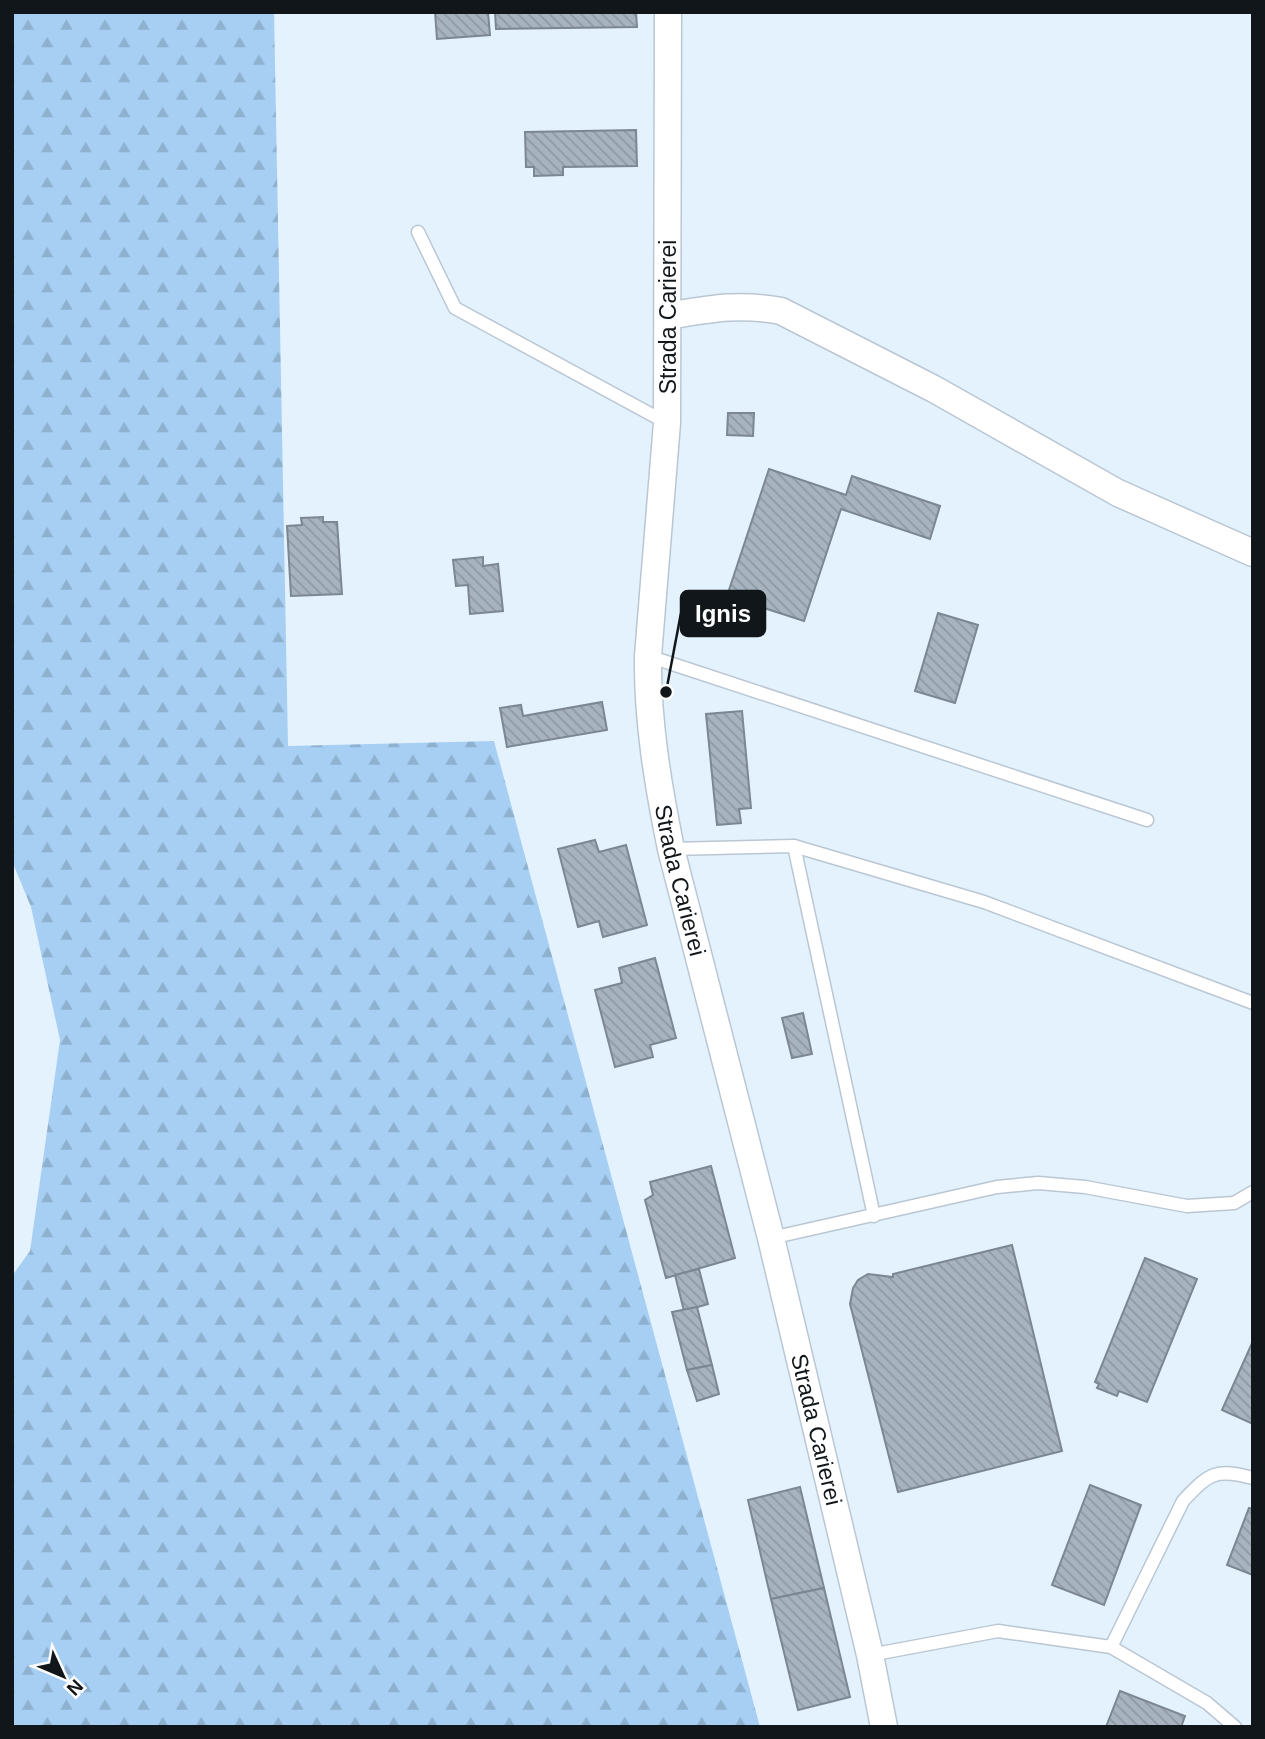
<svg xmlns="http://www.w3.org/2000/svg" width="1265" height="1739" font-family="Arial,sans-serif">
<style>
.forest{fill:url(#forest-firs)}
.building{fill:url(#building-back-hatch);stroke:#7b8792;stroke-width:2}
.lines{fill:none;stroke-linecap:round;stroke-linejoin:round}
.service-casing{stroke:#bac7d3;stroke-width:15}
.minor-casing{stroke:#bac7d3;stroke-width:29}
.service{stroke:#fff;stroke-width:12}
.minor{stroke:#fff;stroke-width:26}
.labels{text-anchor:middle;dominant-baseline:central;stroke-width:5;stroke-linejoin:round;paint-order:stroke}
.street-label{font-size:23px;fill:#11161a;stroke:#fdfdfd}
.leader{fill:none;stroke:#11161a;stroke-width:2.5}
.callout-dot{fill:#11161a;stroke:#fdfdfd;stroke-width:2.5}
.callout{fill:#11161a;stroke:#11161a;stroke-width:2.5}
.callout-label{font-size:24px;text-anchor:middle;font-weight:bold;fill:#fff}
</style>
<defs>
<pattern id="forest-firs" width="22" height="20" patternUnits="userSpaceOnUse" patternTransform="scale(1.75)"><rect width="22" height="20" fill="#a6cff3"/><path d="M5 1l3.5 6h-7zM16 11l3.5 6h-7z" fill="#8eb1d0"/></pattern>
<pattern id="building-back-hatch" width="6" height="6" patternUnits="userSpaceOnUse" patternTransform="scale(1.75)"><rect width="6" height="6" fill="#a7b3bf"/><path d="M-1 5l2 2M0 0l6 6M5-1l2 2" fill="none" stroke="#8f99a4"/></pattern>
</defs>
<rect width="100%" height="100%" fill="#e4f2fe"/>
<path class="forest" d="M12,12H274L288,746L494,741L760,1727H12V1276L30,1251L60,1040L31,907L12,861Z"/>
<g class="building">
<path d="M435,12H488L490,35L437,39Z"/>
<path d="M495,12H636L637,27L496,29Z"/>
<path d="M636,130L637,166L563,167V175L534,176V167H526L525,132Z"/>
<path d="M728,413H754L753,436L727,435Z"/>
<path d="M769,469L846,495L852,476L940,506L930,539L841,509L804,621L727,596Z"/>
<path d="M323,517V522H337L342,594L291,596L287,526L302,525L301,518Z"/>
<path d="M483,557V566L498,564L503,611L470,614L468,585L456,586L453,560Z"/>
<path d="M938,613L978,625L955,703L915,691Z"/>
<path d="M602,702L607,730L507,747L500,708L521,705L523,716Z"/>
<path d="M742,711L751,808L739,809L741,823L717,825L706,714Z"/>
<path d="M595,840L599,852L626,845L647,925L603,937L599,921L578,927L558,849Z"/>
<path d="M655,958L676,1038L650,1045L653,1057L615,1067L595,990L622,983L619,968Z"/>
<path d="M803,1013L812,1054L792,1058L782,1018Z"/>
<path d="M711,1166L735,1258L666,1278L645,1200L653,1195L650,1182Z"/>
<path d="M1012,1245L1062,1451L898,1492L850,1304L853,1288L858,1280L868,1274L893,1277V1274Z"/>
<path d="M1145,1258L1197,1279L1147,1402L1119,1391L1117,1396L1097,1388L1099,1384L1095,1382Z"/>
<path d="M699,1269L708,1304L684,1311L675,1275Z"/>
<path d="M697,1307L712,1365L687,1370L672,1312Z"/>
<path d="M1253,1341V1424L1222,1410Z"/>
<path d="M712,1365L719,1394L697,1401L687,1370Z"/>
<path d="M1090,1485L1141,1505L1104,1605L1052,1585Z"/>
<path d="M800,1487L824,1588L771,1599L748,1500Z"/>
<path d="M1249,1508L1253,1509V1575L1227,1565Z"/>
<path d="M824,1588L850,1697L798,1710L771,1599Z"/>
<path d="M1120,1691L1185,1716L1181,1727H1106Z"/>
</g>
<g class="lines">
<g class="service-casing">
<g id="service">
<path d="M418,232L455,308L667,423"/>
<path d="M648,656L1147,820"/>
<path d="M794,846L874,1216"/>
<path d="M671,849L794,846L984,902L1253,1003"/>
<path d="M771,1238L997,1187L1038,1183L1085,1187L1187,1206L1234,1203L1253,1192"/>
<path d="M1111,1647L1207,1703L1235,1727"/>
<path d="M870,1655L998,1631L1111,1647L1183,1501C1209,1473 1216,1468 1253,1478"/>
</g>
</g>
<g class="minor-casing">
<g id="minor">
<path id="s1" d="M668,12L667,423L648,656C647,720 658,785 671,849L771,1238L870,1655L884,1727"/>
<path d="M668,316C710,309 738,303 781,311L934,389L1118,493L1253,553"/>
</g>
</g>
<use href="#service" class="service"/>
<use href="#minor" class="minor"/>
</g>
<g class="labels">
<g class="street-label">
<text transform="translate(668 317) rotate(-90)">Strada Carierei</text>
<text stroke="none"><textPath href="#s1" startOffset="872">Strada Carierei</textPath></text>
<text stroke="none"><textPath href="#s1" startOffset="1438">Strada Carierei</textPath></text>
</g>
</g>
<path class="leader" d="M666 692L681 613"/>
<circle class="callout-dot" cx="666" cy="692" r="7"/>
<rect class="callout" x="681" y="591" width="84" height="45" rx="7"/>
<g class="callout-label">
<text x="723" y="622">Ignis</text>
</g>
<rect width="1265" height="1739" fill="none" stroke="#11161a" stroke-width="28"/>
<g transform="translate(63 1676) rotate(134)" stroke="#fdfdfd" stroke-width="5" paint-order="stroke">
<path d="M0-5L12 26L0 18L-12 26Z" fill="#11161a"/>
<text y="-10" font-size="19" font-weight="bold" text-anchor="middle" fill="#11161a">N</text>
</g>
</svg>
